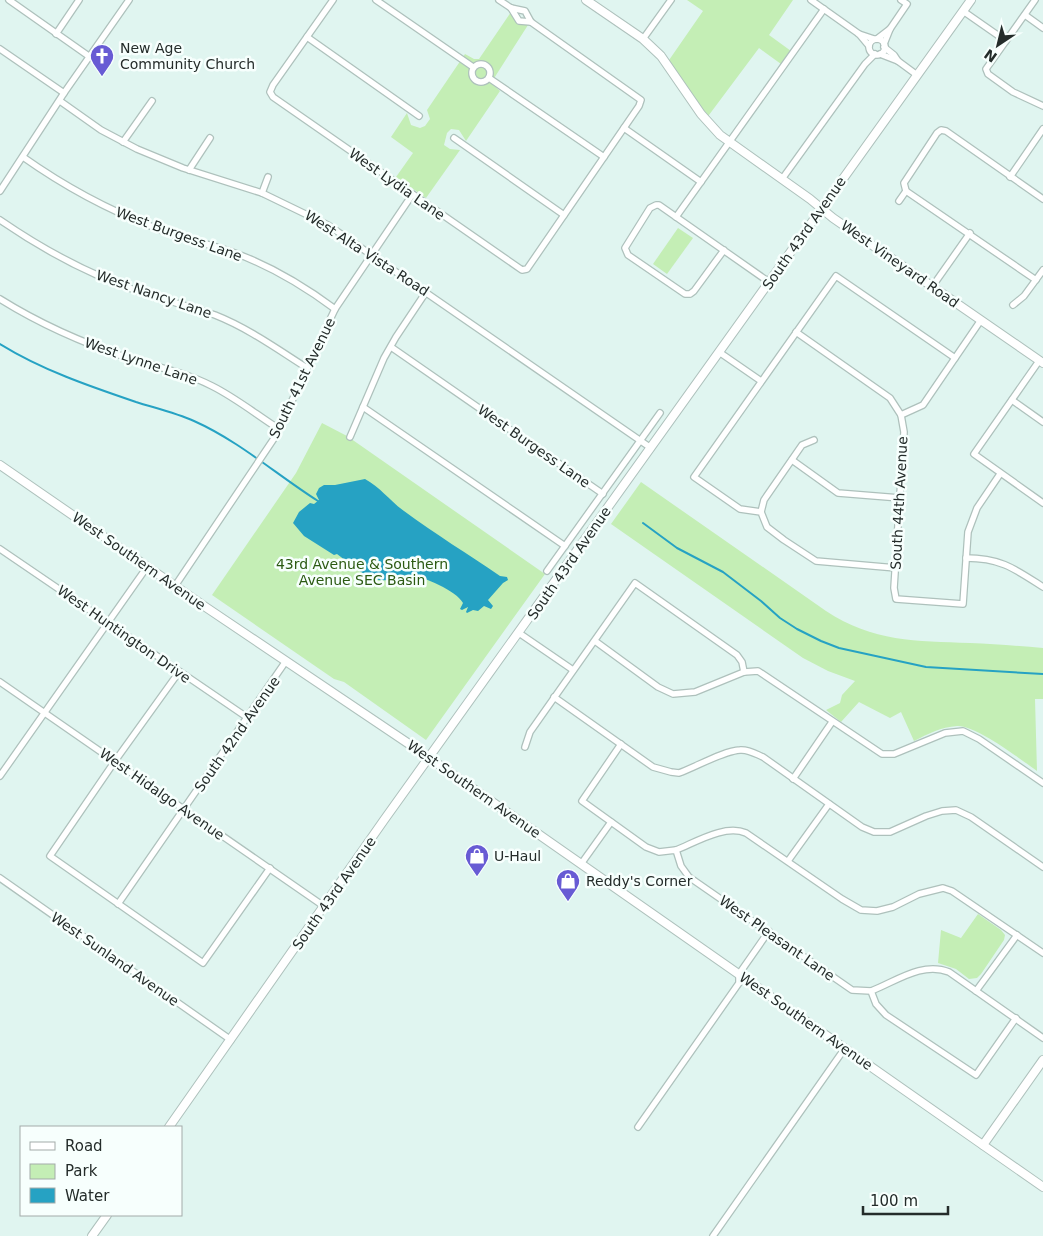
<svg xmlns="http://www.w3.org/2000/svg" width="1043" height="1236" font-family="'DejaVu Sans',sans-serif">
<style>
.green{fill:#c4eeb5}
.water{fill:#26a2c3}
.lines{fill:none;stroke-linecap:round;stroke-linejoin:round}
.stream{stroke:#26a2c3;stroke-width:2}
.street-casing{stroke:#aec1bc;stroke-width:8}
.secondary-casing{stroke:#aec1bc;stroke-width:10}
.street{stroke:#fff;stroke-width:5.5}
.secondary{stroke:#fff;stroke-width:8}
.labels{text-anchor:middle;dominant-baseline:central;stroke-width:5;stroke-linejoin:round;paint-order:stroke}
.poi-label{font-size:14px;fill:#242c2a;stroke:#f7fffd;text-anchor:start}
.street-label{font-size:14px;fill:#242c2a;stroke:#f7fffd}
.park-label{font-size:14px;fill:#2b5a12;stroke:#f7fffd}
</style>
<rect width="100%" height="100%" fill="#e0f5f0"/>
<g class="green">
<path d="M687,0H793L769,35L791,51L781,64L759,48L706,119L667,63L703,11Z"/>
<path d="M511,12C515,21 518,25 528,25L491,83L500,91L466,141L459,130L451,129L447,133L444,145L450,149L460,150L426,198L396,177L413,153L391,137L407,113L411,125L420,128L425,126L430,119L427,110L465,54L474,59H479Z"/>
<path d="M678,228L693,238L667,274L653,264Z"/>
<path d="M322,423L347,436L545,574L426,740L344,682L334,679L212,595L296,473Z"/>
<path d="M641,482L826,611C873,642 916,641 970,643C994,644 1019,646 1043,648V699H1035L1037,771C1020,759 976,725 957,726C941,727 928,734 914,741L901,712L890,718L859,702L841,722L826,710L840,703L842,695L855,681L828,671L803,658L611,524Z"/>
<path d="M978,914L1001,930L1005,935L1004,940L981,974L977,978L969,979L956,969L938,963L941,930L961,938Z"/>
</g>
<path class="water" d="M365,479C380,487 390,501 404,511C435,534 468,554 500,576L507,577L508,580L503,583L488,600L493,606L491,609L484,606L478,611L473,610L467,613L466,612L468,607L462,610L460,609L463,603C457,591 423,576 409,575C400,575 389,582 379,580C364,577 349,563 337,554L334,555L304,536L293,523L299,512L310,503L314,504L319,500L316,494L319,488L324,485H335Z"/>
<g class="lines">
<g class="stream">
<path d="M0,344C42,370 89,386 136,402C155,408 176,413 194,421C239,441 277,475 318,501"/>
<path d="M643,523L677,548L723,572L761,601L780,618L797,629L821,641L839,648L926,667L1043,674"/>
</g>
<g class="street-casing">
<g id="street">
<path d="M9,0L90,57"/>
<path d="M333,0L273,85L270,92L273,97L522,270L527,269L639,106L641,100L531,22L525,11L511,8L499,0"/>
<path d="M376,0L473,67"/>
<path d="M811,0L859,34L869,46"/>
<path d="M1035,0L986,69L988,74L1013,92L1043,106"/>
<path d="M511,8L519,21L531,22"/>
<path d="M963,11L1006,41"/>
<path d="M1025,15L1043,28"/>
<path d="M56,34L79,0"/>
<path d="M859,34L874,39"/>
<path d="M307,37L419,116"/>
<path d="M643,39L671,0"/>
<path d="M877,39L890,29"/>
<circle cx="877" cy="47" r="8"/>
<path d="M884,44L890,29L907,4L901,0"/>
<path d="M884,47L894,55L898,61"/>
<path d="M0,49L64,93"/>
<path d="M880,54L898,61L917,75"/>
<circle cx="481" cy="73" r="9"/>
<path d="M489,78L604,157"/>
<path d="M60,101L101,130L137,149L183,168L262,193L328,225L651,448"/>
<path d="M624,128L701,182"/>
<path d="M454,138L564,215"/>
<path d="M123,142L152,101"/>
<path d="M23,157C64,186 106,209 153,227C178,238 206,243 232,252C269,265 304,286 335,309"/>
<path d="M189,170L210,138"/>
<path d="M1010,177L1043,129"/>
<path d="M782,179L865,64L875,54"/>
<path d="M0,191L64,93L129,0"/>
<path d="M906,191L1036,280"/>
<path d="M262,193L268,177"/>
<path d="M899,201L906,191L904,183L937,133L941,130L946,131L1043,199"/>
<path d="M676,217L824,9"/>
<path d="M0,220C45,251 94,277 146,294C168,301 192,307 215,315C248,328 277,349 307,368"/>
<path d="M724,250L694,291L690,294H685L628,255L625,248L650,208L656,205H659L769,282"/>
<path d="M932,287L970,233"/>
<path d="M0,299C40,324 83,343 128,358C156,367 185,372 212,386C236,398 257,415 279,429"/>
<path d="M1013,305L1024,296L1043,270"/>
<path d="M796,332L890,398L901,415L904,432L894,588L896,599L963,604L968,532L977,508L1000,474"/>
<path d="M391,347L603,494"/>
<path d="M719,352L761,381"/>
<path d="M1039,361L974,454L1043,503"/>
<path d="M1012,400L1043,422"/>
<path d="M363,407L565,546"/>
<path d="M901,415L923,405L981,320"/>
<path d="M350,437L384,358L396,337L426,292"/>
<path d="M792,460L838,493L900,498"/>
<path d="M761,512L764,500L802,445L814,440"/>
<path d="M0,549L248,718"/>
<path d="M966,558C1001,558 1015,569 1043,587"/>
<path d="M896,568L816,561L784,540L767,527L761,512L740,509L694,477L836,276L955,358"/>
<path d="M547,571L660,413"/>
<path d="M175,586L275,437L335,309L412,195"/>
<path d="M519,633L573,670"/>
<path d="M595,641L658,687L673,694L695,692L744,672L758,671L882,754H894L945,733L963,731L979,739L1043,783"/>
<path d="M179,672L115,761L50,856L203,963L270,868"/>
<path d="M0,682L325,907"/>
<path d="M554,697L653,767L671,772L679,773C696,767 723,751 740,750C748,749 756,754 763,757L862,827L874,832H890L926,816L942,811L956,810L971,817L1043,867"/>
<path d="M621,744L582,801L646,847L659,852L676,850L681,866L689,877L852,990L871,991L876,1004L886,1015L976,1075L1016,1018"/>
<path d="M525,747L530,732L635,583L737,655L742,662L744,672"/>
<path d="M0,776L147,567"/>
<path d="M793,779L832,722"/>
<path d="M676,850C696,842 725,824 746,833L842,899L861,910L877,911L893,907L919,894L943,888L952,891L1043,953"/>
<path d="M788,861L829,804"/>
<path d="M581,864L611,822"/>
<path d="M0,878L231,1040"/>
<path d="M118,904L286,661"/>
<path d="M871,991C895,982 922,961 949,972L1043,1038"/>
<path d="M976,991L1017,935"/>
<path d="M638,1127L739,983V974L769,931"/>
<path d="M713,1236L845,1048"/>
</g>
</g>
<g class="secondary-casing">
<g id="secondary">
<path d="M586,0L643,39L661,56L701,114L720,135L810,199L833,218L1043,363"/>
<path d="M0,465L207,608L418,750L1043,1187"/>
<path d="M169,1127L384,820L971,0"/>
<path d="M983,1145L1043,1060"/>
<path d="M92,1236L107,1215"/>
</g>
</g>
<use href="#street" class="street"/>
<use href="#secondary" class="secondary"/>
</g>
<defs>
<g id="church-pin" transform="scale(1.25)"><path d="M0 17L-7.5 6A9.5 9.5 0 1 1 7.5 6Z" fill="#685bd4" stroke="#f7fffd"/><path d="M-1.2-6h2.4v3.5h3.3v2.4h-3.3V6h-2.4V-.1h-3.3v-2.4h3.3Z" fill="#fff"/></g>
<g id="shop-pin" transform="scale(1.25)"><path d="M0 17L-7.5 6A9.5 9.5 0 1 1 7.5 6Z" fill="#685bd4" stroke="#f7fffd"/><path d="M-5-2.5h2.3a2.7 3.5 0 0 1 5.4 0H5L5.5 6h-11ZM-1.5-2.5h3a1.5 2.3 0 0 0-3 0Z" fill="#fff"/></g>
</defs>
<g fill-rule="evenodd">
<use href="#church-pin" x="102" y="56"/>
<use href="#shop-pin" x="477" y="856"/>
<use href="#shop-pin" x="568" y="881"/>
</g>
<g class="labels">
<g class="poi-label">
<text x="120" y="48">New Age<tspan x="120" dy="16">Community Church</tspan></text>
<text x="494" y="856">U-Haul</text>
<text x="586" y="881">Reddy's Corner</text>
</g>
<g class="street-label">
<text transform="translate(397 184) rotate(35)">West Lydia Lane</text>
<text transform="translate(804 233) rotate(-55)">South 43rd Avenue</text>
<text transform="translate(179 234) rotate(20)">West Burgess Lane</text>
<text transform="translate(367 253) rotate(33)">West Alta Vista Road</text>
<text transform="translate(900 264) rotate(35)">West Vineyard Road</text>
<text transform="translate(154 294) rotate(19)">West Nancy Lane</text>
<text transform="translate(141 361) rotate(19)">West Lynne Lane</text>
<text transform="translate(302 378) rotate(-64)">South 41st Avenue</text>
<text transform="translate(534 446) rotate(35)">West Burgess Lane</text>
<text transform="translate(899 503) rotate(-87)">South 44th Avenue</text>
<text transform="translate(139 561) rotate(35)">West Southern Avenue</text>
<text transform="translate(569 563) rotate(-55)">South 43rd Avenue</text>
<text transform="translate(124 634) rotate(35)">West Huntington Drive</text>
<text transform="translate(237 734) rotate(-55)">South 42nd Avenue</text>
<text transform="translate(474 789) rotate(35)">West Southern Avenue</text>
<text transform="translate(162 794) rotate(35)">West Hidalgo Avenue</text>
<text transform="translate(334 893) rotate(-55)">South 43rd Avenue</text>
<text transform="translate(777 938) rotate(35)">West Pleasant Lane</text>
<text transform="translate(115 959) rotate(35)">West Sunland Avenue</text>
<text transform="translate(806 1021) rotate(35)">West Southern Avenue</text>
</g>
<g class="park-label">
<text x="362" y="564">43rd Avenue &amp; Southern<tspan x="362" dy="16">Avenue SEC Basin</tspan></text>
</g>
</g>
<rect x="20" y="1126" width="162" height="90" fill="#f7fffd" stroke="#a3aba9"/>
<rect x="30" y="1142" width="25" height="8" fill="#ffffff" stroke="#a3aba9"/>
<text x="65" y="1151" font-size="15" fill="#242c2a">Road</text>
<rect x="30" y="1164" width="25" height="15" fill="#c4eeb5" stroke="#a3aba9"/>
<text x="65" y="1176" font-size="15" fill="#242c2a">Park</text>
<rect x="30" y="1188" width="25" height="15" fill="#26a2c3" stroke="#a3aba9"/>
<text x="65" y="1201" font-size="15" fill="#242c2a">Water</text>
<g transform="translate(998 45) rotate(215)" stroke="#f7fffd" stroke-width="4" paint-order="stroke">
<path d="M0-4L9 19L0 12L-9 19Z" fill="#242c2a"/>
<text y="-8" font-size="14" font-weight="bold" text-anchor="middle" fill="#242c2a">N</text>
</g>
<path d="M863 1206v8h85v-8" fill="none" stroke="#242c2a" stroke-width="2.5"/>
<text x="870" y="1206" font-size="15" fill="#242c2a" stroke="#f7fffd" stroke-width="4" paint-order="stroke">100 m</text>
</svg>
